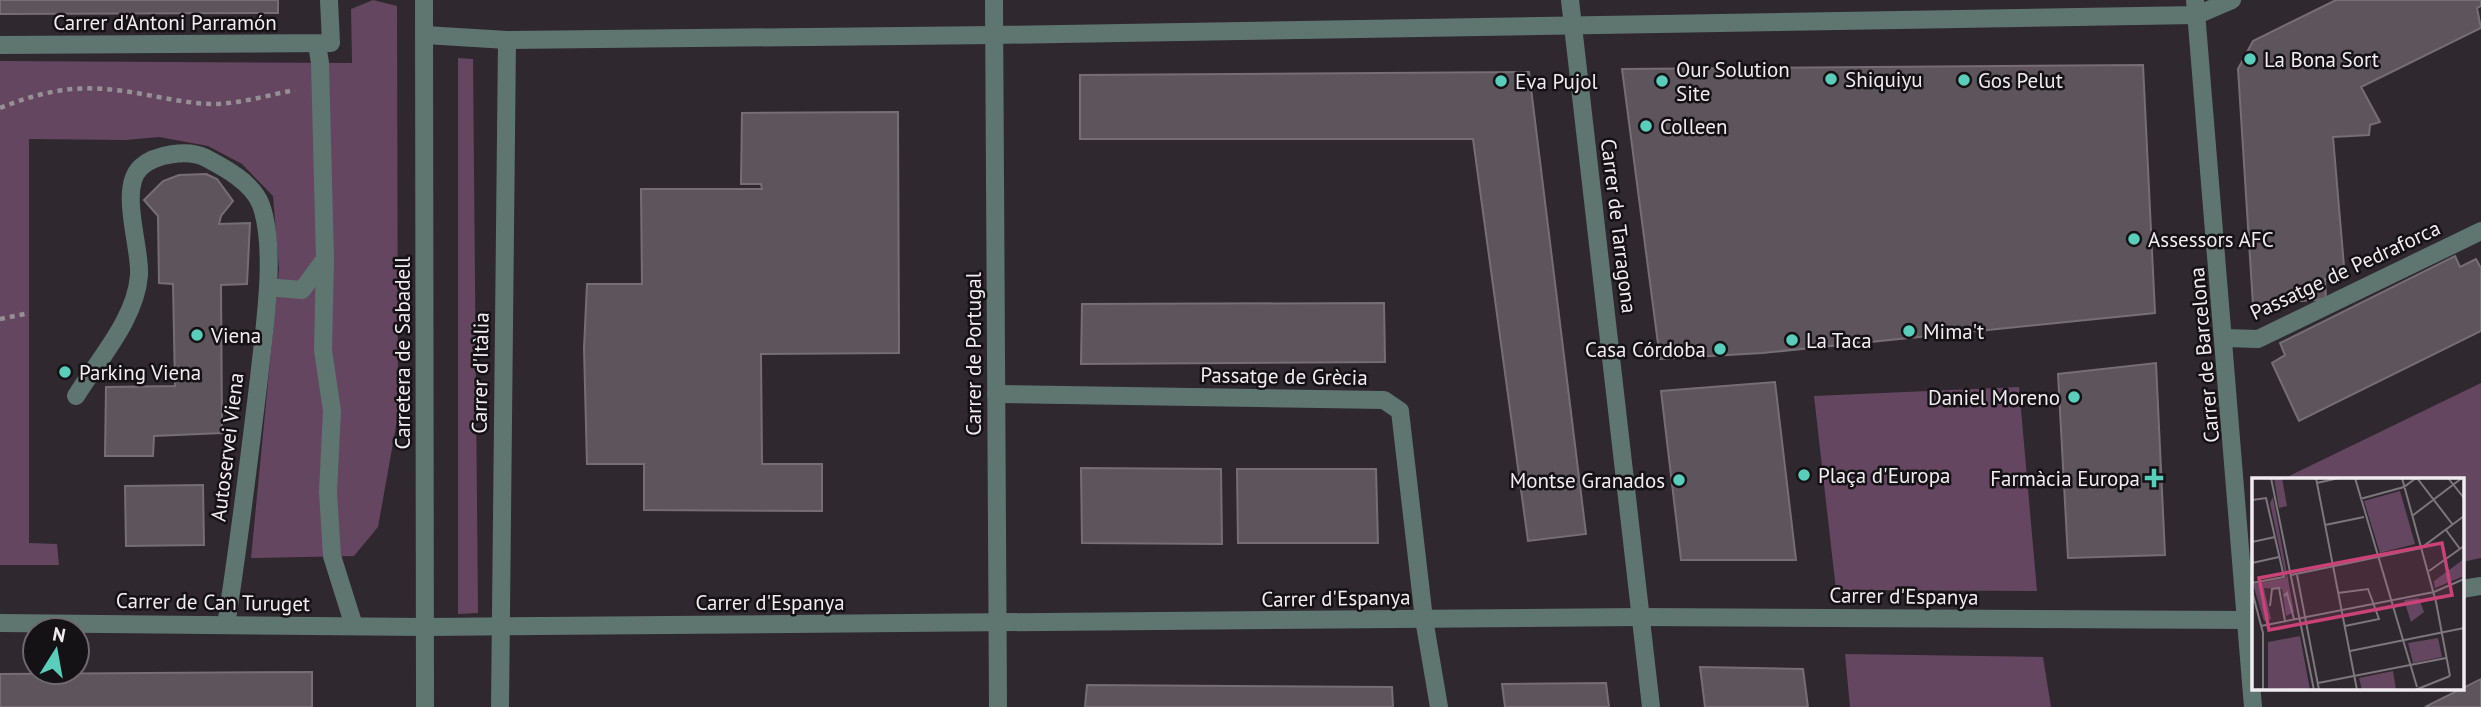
<svg xmlns="http://www.w3.org/2000/svg" width="2481" height="707" font-family="'PT Sans',sans-serif">
<style>
.green{fill:#644660}
.building{fill:#5d555b;stroke:#766e75;stroke-width:2}
.lines{fill:none;stroke-linecap:round;stroke-linejoin:round}
.path{stroke:#969095;stroke-width:4.5;stroke-dasharray:5 5;stroke-linecap:butt}
.minor{stroke:#5f7570;stroke-width:18}
.poi-dot{fill:#5bcebb;stroke:#151215;stroke-width:2.5}
.labels{text-anchor:middle;dominant-baseline:central;stroke-width:5;stroke-linejoin:round;paint-order:stroke}
.street-label{font-size:21px;fill:#f1ecf0;stroke:#151215}
.poi-label{font-size:21px;fill:#f1ecf0;stroke:#151215;text-anchor:start}
.inset-road{fill:none;stroke:#7d767c;stroke-width:2}
.view{fill:#cb4279;fill-opacity:0.15;stroke:#cb4279;stroke-width:3.5}
.inset-edge{fill:none;stroke:#f1ecf0;stroke-width:3.5}
</style>
<rect width="100%" height="100%" fill="#2f282e"/>
<g class="green">
<path d="M373,0L397,6L398,415L378,527L354,556L251,558L279,269L273,196L242,164L208,146L159,137L126,140L29,139V543L57,544L59,565H0V61L352,63L351,9Z"/>
<path d="M458,58L473,59L478,613L458,614Z"/>
<path d="M2481,383V558L2462,562V480L2283,479Z"/>
<path d="M2019,387L2037,591L1836,590L1814,396Z"/>
<path d="M1845,654L2043,657L2051,707H1850Z"/>
</g>
<g class="building">
<path d="M0,0H278V13L0,14Z"/>
<path d="M2336,0H2481V6L2477,8L2481,28L2361,87L2380,122L2370,125L2369,135L2333,137L2345,278L2325,279L2326,299L2253,305L2238,69L2253,41Z"/>
<path d="M2143,65L2155,313L1762,353L1660,359L1622,69Z"/>
<path d="M1529,72L1586,534L1528,541L1473,139H1080V75Z"/>
<path d="M898,112L899,353L761,354L762,464H822V511L644,510V464H587L584,348L587,284H642L641,189H762L761,184H741L742,113Z"/>
<path d="M206,174L217,179L233,201L221,216L219,224L250,223L247,284L221,285L222,433L154,436L153,456H105L106,387L175,386L173,284L159,283L158,216L144,200L163,181L179,175Z"/>
<path d="M2455,256L2460,267L2476,259L2481,268V331L2299,421L2272,363L2285,355L2280,343Z"/>
<path d="M1384,303L1385,362L1081,364L1082,304Z"/>
<path d="M2156,363L2165,555L2068,558L2058,374Z"/>
<path d="M1775,382L1796,560H1681L1661,391Z"/>
<path d="M1081,468L1221,469L1222,544L1082,543Z"/>
<path d="M1237,469H1376L1378,543H1238Z"/>
<path d="M203,485L204,545L126,546L125,486Z"/>
<path d="M1700,667L1803,669L1808,707H1705Z"/>
<path d="M312,672V707H0V674Z"/>
<path d="M2481,679V707H2425Z"/>
<path d="M1606,683L1609,707H1505L1502,684Z"/>
<path d="M1087,685L1392,687L1393,707H1085Z"/>
</g>
<g class="lines">
<g class="path">
<path d="M0,108C35,94 67,86 104,89C141,91 178,104 216,104C242,103 269,95 295,90"/>
<path d="M0,319L29,313"/>
</g>
<g class="minor">
<path d="M424,0L425,707"/>
<path d="M994,0L998,707"/>
<path d="M1570,0L1651,707"/>
<path d="M2195,0L2253,707"/>
<path d="M425,35L507,40L994,35L2197,15L2232,0"/>
<path d="M317,44L320,63L325,259"/>
<path d="M0,45L331,43L329,0"/>
<path d="M278,288L302,290L325,259L323,350L332,411L328,492L332,556L354,626"/>
<path d="M2225,338L2258,339L2481,231"/>
<path d="M996,394L1384,400L1400,411L1424,619L1439,707"/>
<path d="M76,396C98,360 136,319 139,275C141,247 118,188 141,167C155,154 188,149 206,158C225,168 253,183 261,205C277,250 264,330 259,378C249,461 239,543 226,625"/>
<path d="M2462,589L2481,586"/>
<path d="M0,623L425,627L1640,617L2254,620"/>
<path d="M500,707L507,40"/>
</g>
</g>
<g class="poi-dot">
<circle cx="2250" cy="59" r="7"/>
<circle cx="1831" cy="79" r="7"/>
<circle cx="1964" cy="80" r="7"/>
<circle cx="1501" cy="81" r="7"/>
<circle cx="1662" cy="81" r="7"/>
<circle cx="1646" cy="126" r="7"/>
<circle cx="2134" cy="239" r="7"/>
<circle cx="1909" cy="331" r="7"/>
<circle cx="197" cy="335" r="7"/>
<circle cx="1792" cy="340" r="7"/>
<circle cx="1720" cy="349" r="7"/>
<circle cx="65" cy="372" r="7"/>
<circle cx="2074" cy="397" r="7"/>
<circle cx="1804" cy="475" r="7"/>
<path d="M2150.5 467.5h7v7h7v7h-7v7h-7v-7h-7v-7h7z"/>
<circle cx="1679" cy="480" r="7"/>
</g>
<g class="labels">
<g class="street-label">
<text x="165" y="22">Carrer d'Antoni Parramón</text>
<text transform="translate(1619 226) rotate(83)">Carrer de Tarragona</text>
<text transform="translate(2345 270) rotate(-25)">Passatge de Pedraforca</text>
<text transform="translate(402 353) rotate(-90)">Carretera de Sabadell</text>
<text transform="translate(973 354) rotate(-90)">Carrer de Portugal</text>
<text transform="translate(2204 355) rotate(-95)">Carrer de Barcelona</text>
<text transform="translate(480 373) rotate(-89)">Carrer d'Itàlia</text>
<text transform="translate(1284 376) rotate(1)">Passatge de Grècia</text>
<text transform="translate(227 447) rotate(-83)">Autoservei Viena</text>
<text transform="translate(1904 596) rotate(1)">Carrer d'Espanya</text>
<text transform="translate(1336 598) rotate(-1)">Carrer d'Espanya</text>
<text transform="translate(213 602) rotate(1)">Carrer de Can Turuget</text>
<text x="770" y="602">Carrer d'Espanya</text>
</g>
<g class="poi-label">
<text x="2264" y="59">La Bona Sort</text>
<text x="1676" y="69">Our Solution<tspan x="1676" dy="24">Site</tspan></text>
<text x="1845" y="79">Shiquiyu</text>
<text x="1978" y="80">Gos Pelut</text>
<text x="1515" y="81">Eva Pujol</text>
<text x="1660" y="126">Colleen</text>
<text x="2148" y="239">Assessors AFC</text>
<text x="1923" y="331">Mima't</text>
<text x="211" y="335">Viena</text>
<text x="1806" y="340">La Taca</text>
<text x="1706" y="349" text-anchor="end">Casa Córdoba</text>
<text x="79" y="372">Parking Viena</text>
<text x="2060" y="397" text-anchor="end">Daniel Moreno</text>
<text x="1818" y="475">Plaça d'Europa</text>
<text x="2140" y="478" text-anchor="end">Farmàcia Europa</text>
<text x="1665" y="480" text-anchor="end">Montse Granados</text>
</g>
</g>
<g transform="translate(2252 478)">
<rect width="212" height="212" fill="#2f282e"/>
<path d="M22,0H30L35,28L27,30ZM148,13L163,66L128,75L112,23ZM21,19L42,134L34,138L30,111L12,110L19,141L12,143L1,106L34,100L18,25ZM212,81V98L183,110L182,103ZM167,120L172,134L159,144L152,122ZM48,158L58,212L16,210V164ZM186,160L190,179L161,185L156,165ZM141,193L144,212H110L107,200Z" fill="#644660"/>
<path class="inset-road" d="M19,0L62,212M64,0L105,212M103,0L165,209M150,0L184,124L198,198M165,0L201,47M196,0L212,20M65,5L87,0M108,21L152,9L164,0M0,22L14,20L32,99L0,105M160,38L210,0M73,47L112,39M194,52L208,71M0,64L23,59M0,85L27,79M177,93L212,68M39,97L169,70L212,38M45,97L67,212M0,113L11,155V212M86,115L116,111L127,141L93,148M32,118L35,115L42,141M18,128L20,111L27,110L33,143M9,148L182,114L212,101M98,173L212,150M66,205L194,180M163,212L198,198"/>
<path class="view" d="M190,65L200,117L17,152L7,100Z"/>
<rect width="212" height="212" class="inset-edge"/>
</g>
<g transform="translate(56 651) rotate(11)"><circle r="33" fill="#151215" stroke="#6d696d" stroke-width="2"/>
<path d="M0-5L12 26L0 18L-12 26Z" fill="#5bcebb"/>
<text y="-10" font-size="19" font-weight="bold" text-anchor="middle" fill="#f1ecf0">N</text>
</g>
</svg>
